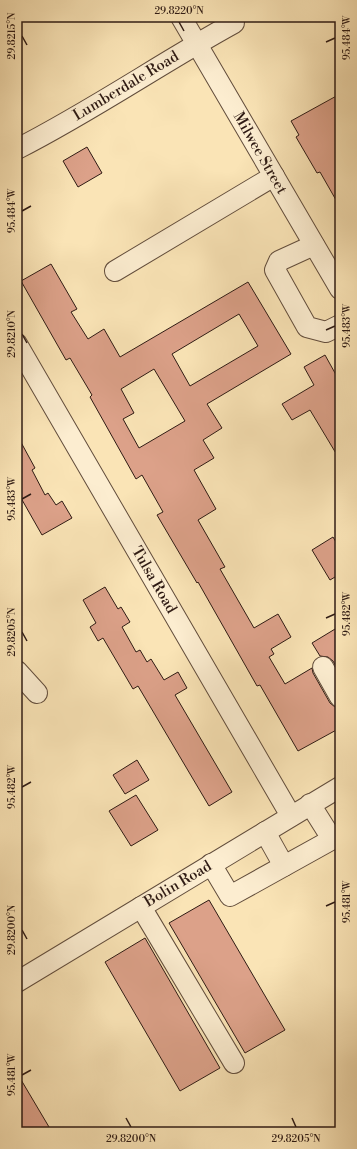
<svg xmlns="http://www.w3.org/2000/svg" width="357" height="1149" font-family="'Libre Bodoni',serif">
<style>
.building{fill:#dca189;stroke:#2f1b14;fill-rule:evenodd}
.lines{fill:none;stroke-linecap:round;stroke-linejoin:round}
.minor-casing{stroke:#624d3c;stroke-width:22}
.minor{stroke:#fcedd0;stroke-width:20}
.ticks{fill:none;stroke:#2f1b14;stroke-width:1.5}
.labels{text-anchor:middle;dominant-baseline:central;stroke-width:3;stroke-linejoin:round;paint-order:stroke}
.street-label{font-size:15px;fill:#2f1b14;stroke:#fcedd0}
.neatline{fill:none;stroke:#2f1b14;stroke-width:1.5}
.ticks-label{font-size:10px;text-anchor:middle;fill:#2f1b14}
</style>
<rect width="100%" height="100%" fill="#fae4b6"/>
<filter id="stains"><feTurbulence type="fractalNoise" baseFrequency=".005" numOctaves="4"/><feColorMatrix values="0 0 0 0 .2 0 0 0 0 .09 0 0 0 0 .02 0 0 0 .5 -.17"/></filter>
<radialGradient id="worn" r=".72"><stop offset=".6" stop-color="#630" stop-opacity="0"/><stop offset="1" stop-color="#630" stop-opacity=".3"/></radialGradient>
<g class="building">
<path d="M340,94V207L320,172L317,173L296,137L299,135L291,121Z"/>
<path d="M87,147L102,173L78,187L63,161Z"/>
<path d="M51,264L77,309L71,312L88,339L104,329L120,357L248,282L291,354L207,404L222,428L203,440L214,458L194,470L216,509L198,520L225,567L220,569L254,628L278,614L291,637L271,649L274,654L269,657L285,684L312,668L313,673L330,703L335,707L340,708V728L298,751L260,685L257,686L198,582L197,583L157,515L163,512L142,475L136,479L90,397L92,395L70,358L66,360L21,281ZM239,314L258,346L190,386L172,354ZM154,369L185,421L139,448L123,419L134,413L121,389Z"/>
<path d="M325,355L340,382V460L310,410L292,420L282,404L314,385L304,367Z"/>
<path d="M17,435L35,468L32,470L45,495L48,493L56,505L62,501L72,518L42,535L17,491Z"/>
<path d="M333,537L340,549V574L330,580L312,550Z"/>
<path d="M105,587L118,609L121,607L130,622L122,627L136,652L140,650L147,662L151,659L164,680L178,672L187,688L175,695L232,792L209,806L138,686L133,689L103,638L98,641L90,627L96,623L83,600Z"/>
<path d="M340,626V674L333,661L328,657L320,656L312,643Z"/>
<path d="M137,760L149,780L125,794L113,775Z"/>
<path d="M136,795L158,830L131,846L109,811Z"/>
<path d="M209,900L285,1030L245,1053L169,923Z"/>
<path d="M145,938L220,1068L180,1091L105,962Z"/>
<path d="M17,1073L52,1132H17Z"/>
</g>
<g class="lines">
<g class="minor-casing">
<g id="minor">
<path d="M181,17L340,289"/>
<path d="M17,149C92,111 161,63 234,23"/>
<path d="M314,245L279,261L275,270L307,327L326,332L340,325"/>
<path d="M115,271L274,176"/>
<path d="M17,344L291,816"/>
<path d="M323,667L340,697"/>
<path d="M17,671L37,693"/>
<path d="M310,804L332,839"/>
<path d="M265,832L284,866"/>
<path d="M211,864L230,896L340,835"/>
<path d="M141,907L234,1063"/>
<path d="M17,982L340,787"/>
</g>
</g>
<use href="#minor" class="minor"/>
</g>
<path class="ticks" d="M179,22L184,31M22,36L27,45M326,42L335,38M22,211L31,206M326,330L335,326M22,334L27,343M22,499L31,494M326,618L335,614M22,632L27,641M22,787L31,782M326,906L335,902M22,930L27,939M22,1075L31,1070M126,1118L131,1127M292,1118L296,1127"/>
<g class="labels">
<g class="street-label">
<text transform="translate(126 86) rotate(-31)">Lumberdale Road</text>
<text transform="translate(260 153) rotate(60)">Milwee Street</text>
<text transform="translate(154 580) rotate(60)">Tulsa Road</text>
<text transform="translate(178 884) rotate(-31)">Bolin Road</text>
</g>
</g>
<rect width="357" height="1149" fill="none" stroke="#fae4b6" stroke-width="44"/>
<rect x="22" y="22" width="313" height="1105" class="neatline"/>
<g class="ticks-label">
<text x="179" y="14">29.8220°N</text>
<text transform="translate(11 36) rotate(-90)" y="4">29.8215°N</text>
<text transform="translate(346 38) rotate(-90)" y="4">95.484°W</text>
<text transform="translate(11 211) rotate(-90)" y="4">95.484°W</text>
<text transform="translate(346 326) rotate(-90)" y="4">95.483°W</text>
<text transform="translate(11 334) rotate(-90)" y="4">29.8210°N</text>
<text transform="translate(11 499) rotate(-90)" y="4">95.483°W</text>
<text transform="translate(346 614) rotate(-90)" y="4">95.482°W</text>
<text transform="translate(11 632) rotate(-90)" y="4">29.8205°N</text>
<text transform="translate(11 787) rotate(-90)" y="4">95.482°W</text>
<text transform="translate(346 902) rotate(-90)" y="4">95.481°W</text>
<text transform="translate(11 930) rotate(-90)" y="4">29.8200°N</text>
<text transform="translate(11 1075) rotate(-90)" y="4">95.481°W</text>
<text x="131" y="1142">29.8200°N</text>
<text x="296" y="1142">29.8205°N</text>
</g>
<rect width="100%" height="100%" filter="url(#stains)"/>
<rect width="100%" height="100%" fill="url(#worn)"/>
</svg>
